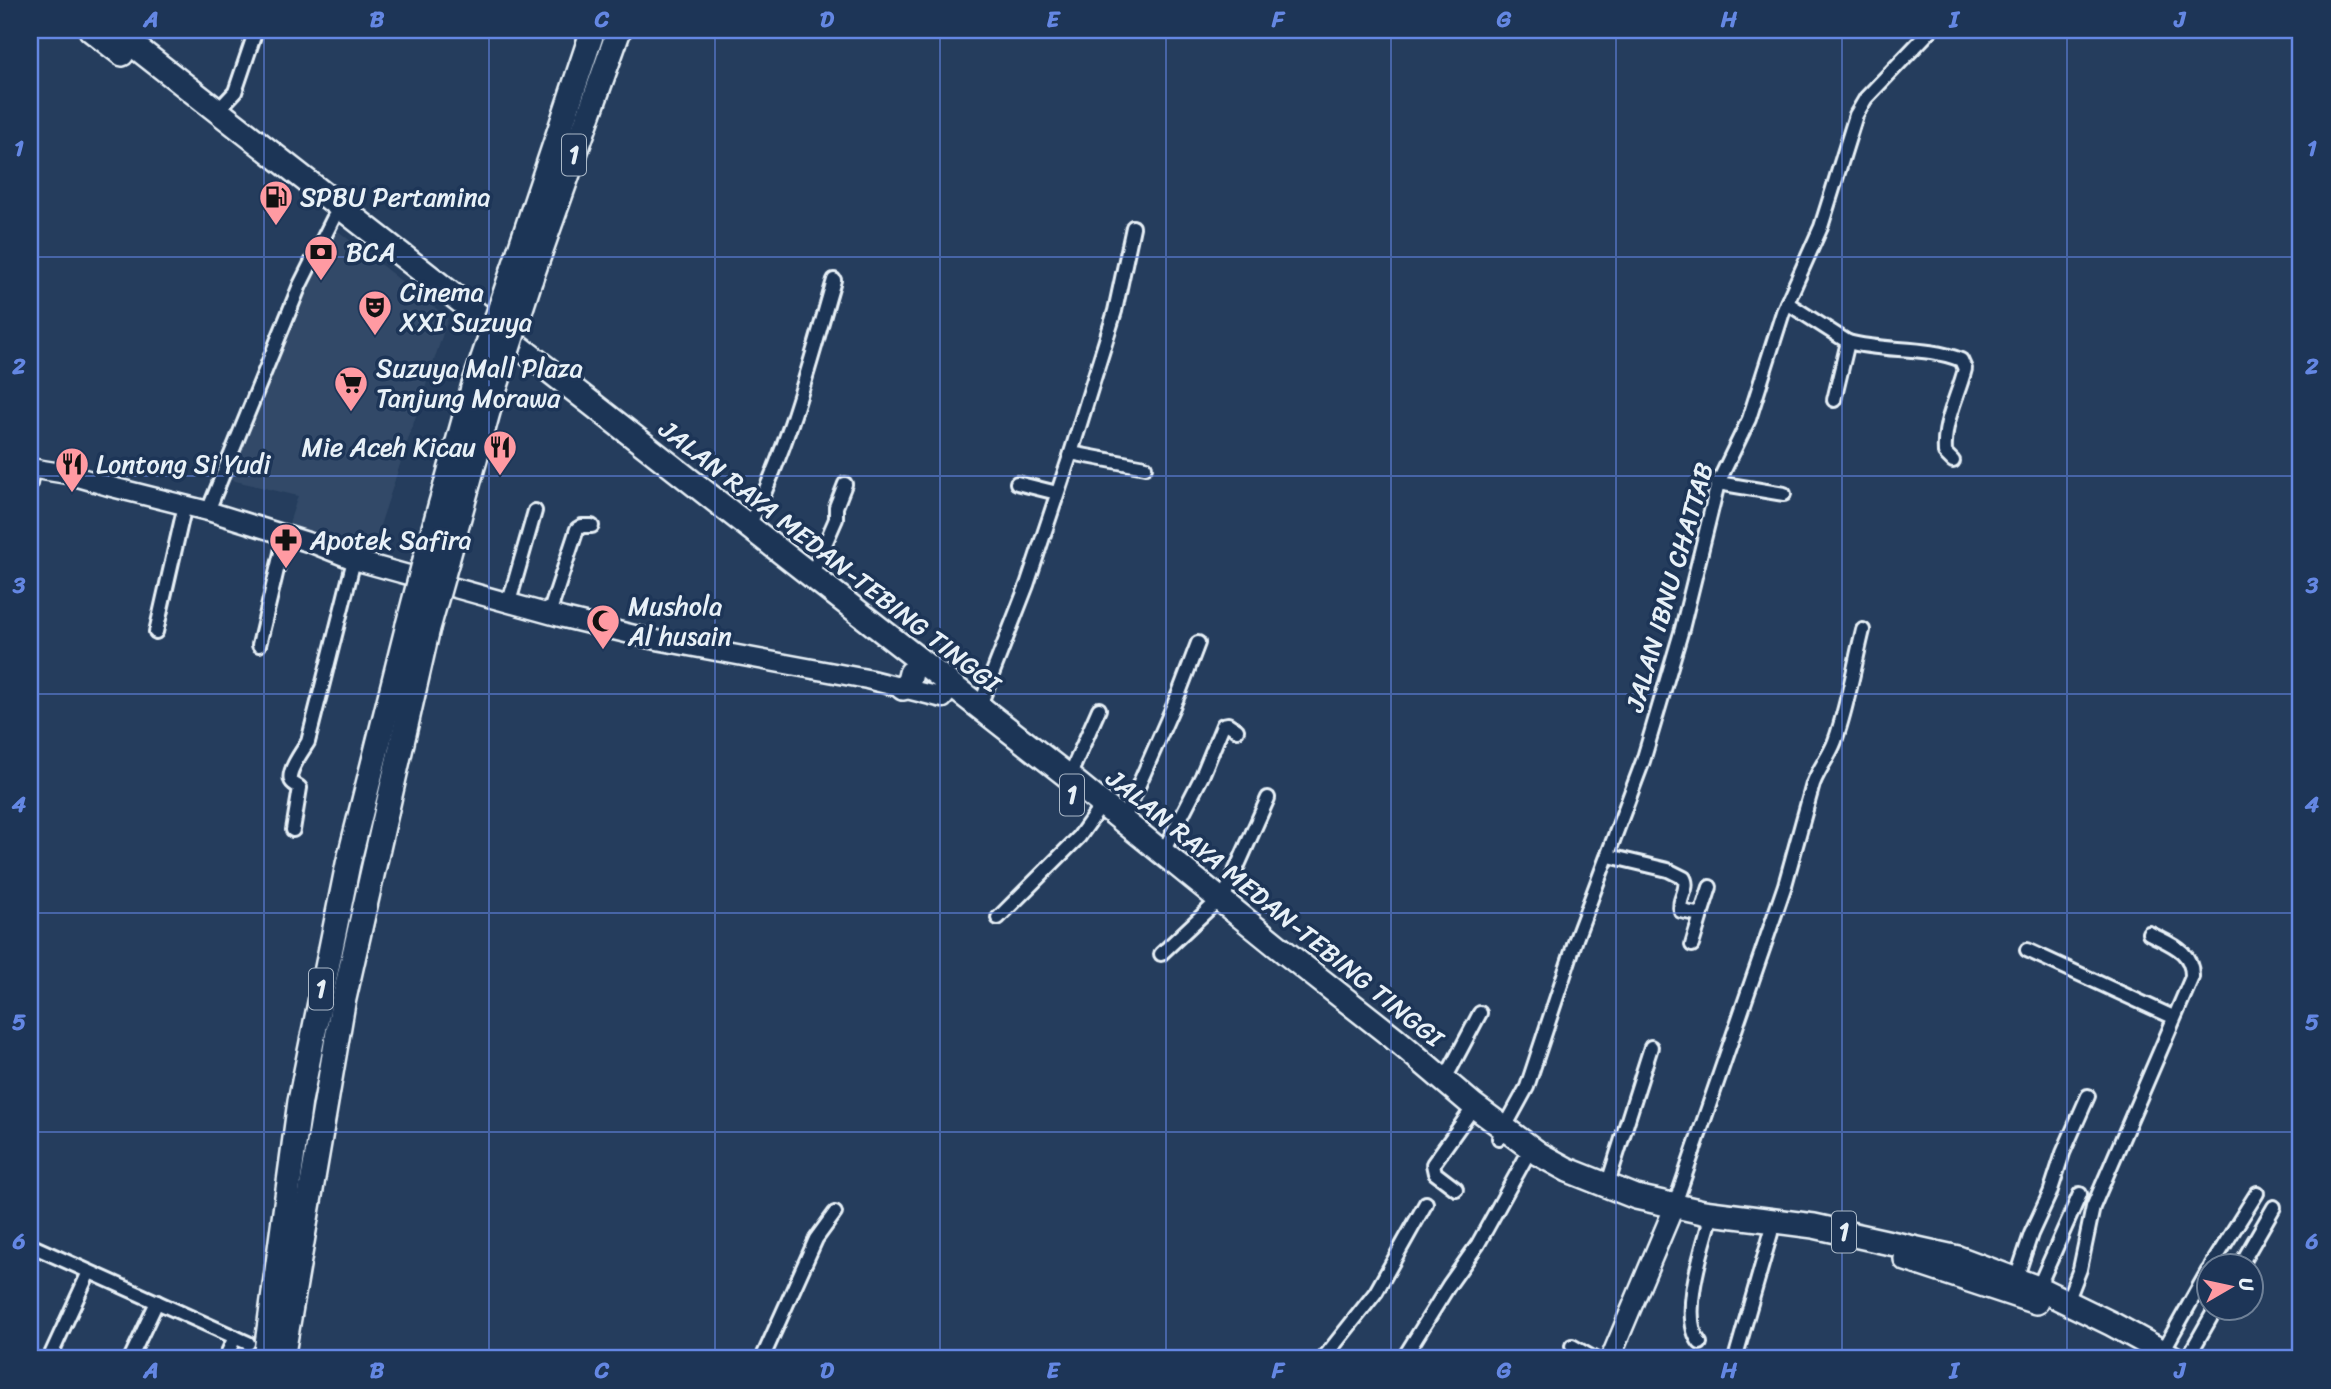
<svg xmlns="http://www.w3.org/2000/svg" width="2331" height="1389" font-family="Sriracha,sans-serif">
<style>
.built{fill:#334a68}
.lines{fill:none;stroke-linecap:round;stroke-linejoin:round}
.street-casing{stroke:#e8f1f8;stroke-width:18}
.secondary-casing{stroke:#e8f1f8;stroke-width:23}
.highway-casing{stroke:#e8f1f8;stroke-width:28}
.street{stroke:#1d3557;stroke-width:12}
.secondary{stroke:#1d3557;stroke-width:18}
.highway{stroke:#1d3557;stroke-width:23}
.highway-bridge-casing{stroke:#e8f1f8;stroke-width:28;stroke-linecap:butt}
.highway-bridge{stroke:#1d3557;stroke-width:23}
.grid{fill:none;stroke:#6487e3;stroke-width:2;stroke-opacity:0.55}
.labels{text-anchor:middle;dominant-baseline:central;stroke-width:7;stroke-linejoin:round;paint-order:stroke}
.shield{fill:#1d3557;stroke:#abb9c8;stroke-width:2}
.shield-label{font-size:24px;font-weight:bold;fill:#e8f1f8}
.poi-label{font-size:26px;fill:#e8f1f8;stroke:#1d3557;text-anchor:start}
.street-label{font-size:26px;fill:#e8f1f8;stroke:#1d3557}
.neatline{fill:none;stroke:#6487e3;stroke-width:2.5}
.grid-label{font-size:23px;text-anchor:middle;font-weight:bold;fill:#6487e3}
</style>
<rect width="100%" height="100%" fill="#253d5d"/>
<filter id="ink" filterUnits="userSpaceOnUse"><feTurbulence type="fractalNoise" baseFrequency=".0143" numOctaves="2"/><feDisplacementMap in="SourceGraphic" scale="14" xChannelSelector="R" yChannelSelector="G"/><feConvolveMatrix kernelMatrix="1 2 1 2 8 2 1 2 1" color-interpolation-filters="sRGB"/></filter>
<g filter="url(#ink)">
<path class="built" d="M333,227L448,318L369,559L286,532L298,496L223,478Z"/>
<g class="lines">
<g class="street-casing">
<g id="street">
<path d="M218,110L235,92L256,30"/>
<path d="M1787,303L1848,342L1834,400"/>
<path d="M1848,342C1884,352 1927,346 1961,360L1965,369C1957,399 1943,422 1945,453L1953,461"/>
<path d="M1071,453L1145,467"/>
<path d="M1017,483L1057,493"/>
<path d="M1718,483L1784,494"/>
<path d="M30,484L33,468"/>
<path d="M208,511L300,285L334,217"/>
<path d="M748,527C788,450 810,363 834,280"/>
<path d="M811,576L836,519V507L845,484"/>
<path d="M509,602L535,511"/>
<path d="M549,614L577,529L582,526H592"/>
<path d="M156,632L185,505"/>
<path d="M259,645L285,536"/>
<path d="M979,708L1027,585L1071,453L1115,311L1133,227"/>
<path d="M1069,777L1099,709"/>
<path d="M1123,821L1179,693L1198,643"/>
<path d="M293,830L300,788C297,785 292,784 291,780C287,772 303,750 308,742L354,560"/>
<path d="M1163,852L1202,776L1223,725L1228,724L1237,730"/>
<path d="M1609,856L1668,870L1684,878C1690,889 1677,899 1681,911L1701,915L1692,945"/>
<path d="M1222,901L1268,798"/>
<path d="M1701,915L1710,887"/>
<path d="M998,918L1079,837L1096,813"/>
<path d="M2027,950L2173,1017"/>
<path d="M1161,954L1211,907"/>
<path d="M1444,1081L1480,1013"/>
<path d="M1499,1138L1527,1087L1576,939L1643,761L1682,629L1718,483L1749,419L1783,312L1821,227L1856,115L1866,98L1931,30"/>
<path d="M1607,1186L1651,1047"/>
<path d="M1456,1189L1435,1173L1433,1164L1468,1115"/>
<path d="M1674,1207L1785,885L1813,784C1819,768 1829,757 1835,741C1848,705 1854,666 1863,630"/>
<path d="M30,1245L248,1343"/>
<path d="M2211,1266L2257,1193"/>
<path d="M2240,1266L2274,1207"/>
<path d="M2016,1279L2031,1234L2050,1193L2063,1153L2088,1096"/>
<path d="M2038,1288L2080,1194"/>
<path d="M2067,1302L2080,1269L2093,1207L2192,977C2193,950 2169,944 2149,933"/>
<path d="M1700,1343C1680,1319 1701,1253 1709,1225"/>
<path d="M1572,1346L1595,1359"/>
<path d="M2163,1351L2208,1271"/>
<path d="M49,1359L89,1272"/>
<path d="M130,1359L157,1302"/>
<path d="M225,1359L235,1337"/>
<path d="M762,1359L816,1239L835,1213"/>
<path d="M1323,1359L1376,1292L1426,1203"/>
<path d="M1403,1359L1449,1285L1478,1244L1525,1159"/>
<path d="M1735,1359L1771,1233"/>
<path d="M2187,1359L2216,1308"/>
</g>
</g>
<g class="secondary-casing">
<g id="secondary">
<path d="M30,468L67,474L112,487L208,511L314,544L354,560L564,618L651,639L867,679L943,698L952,687"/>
<path d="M1610,1359L1674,1207"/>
</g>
</g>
<g class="highway-casing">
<g id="highway">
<path d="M91,30L122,54"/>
<path d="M114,30L1069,777L1286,953L1393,1037L1473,1105L1539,1154L1568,1170L1636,1197L1703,1212L1814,1226L1958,1258L2038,1288L2112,1324L2176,1359"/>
<path d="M513,270L593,30"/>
<path d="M530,281L619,30"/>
<path d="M425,560L473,388"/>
<path d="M447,561L491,401"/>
<path d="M903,688L909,681L911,673"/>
<path d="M1906,1259L2036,1302"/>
<path d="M265,1359L300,1101L348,864L408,625"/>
<path d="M282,1359L343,1003L428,628"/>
</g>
</g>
<use href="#street" class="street"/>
<use href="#secondary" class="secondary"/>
<use href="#highway" class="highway"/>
<g class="highway-bridge-casing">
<g id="highway-bridge">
<path d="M473,388L513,270"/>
<path d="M491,401L530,281"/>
<path d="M408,625L425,560"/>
<path d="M428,628L447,561"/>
</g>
</g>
<use href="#highway-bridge" class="highway-bridge"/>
</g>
</g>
<path class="grid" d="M264,30V1359M489,30V1359M715,30V1359M940,30V1359M1166,30V1359M1391,30V1359M1616,30V1359M1842,30V1359M2067,30V1359M30,257H2301M30,476H2301M30,694H2301M30,913H2301M30,1132H2301"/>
<defs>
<g id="fuel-pin" transform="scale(1.75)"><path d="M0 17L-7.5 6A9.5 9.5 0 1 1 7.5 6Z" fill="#ff9aa2" stroke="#1d3557"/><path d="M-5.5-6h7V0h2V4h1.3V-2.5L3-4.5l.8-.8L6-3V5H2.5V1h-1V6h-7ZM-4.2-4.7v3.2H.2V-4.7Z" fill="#111"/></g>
<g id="bank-pin" transform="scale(1.75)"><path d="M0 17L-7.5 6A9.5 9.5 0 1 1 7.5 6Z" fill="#ff9aa2" stroke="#1d3557"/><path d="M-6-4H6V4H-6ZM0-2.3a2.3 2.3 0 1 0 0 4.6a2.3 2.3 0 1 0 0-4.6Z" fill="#111"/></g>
<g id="theatre-pin" transform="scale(1.75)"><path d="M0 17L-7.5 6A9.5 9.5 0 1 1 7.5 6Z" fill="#ff9aa2" stroke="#1d3557"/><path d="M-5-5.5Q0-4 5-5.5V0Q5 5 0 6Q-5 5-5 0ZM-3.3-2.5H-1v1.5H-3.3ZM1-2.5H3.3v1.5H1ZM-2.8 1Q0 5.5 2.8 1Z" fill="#111"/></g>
<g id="supermarket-pin" transform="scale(1.75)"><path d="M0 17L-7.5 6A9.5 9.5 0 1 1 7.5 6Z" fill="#ff9aa2" stroke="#1d3557"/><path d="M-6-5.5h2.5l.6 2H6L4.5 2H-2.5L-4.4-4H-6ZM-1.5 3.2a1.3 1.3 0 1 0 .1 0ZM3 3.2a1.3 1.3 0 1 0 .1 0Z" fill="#111"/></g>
<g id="restaurant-pin" transform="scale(1.75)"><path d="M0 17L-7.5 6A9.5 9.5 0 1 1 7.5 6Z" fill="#ff9aa2" stroke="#1d3557"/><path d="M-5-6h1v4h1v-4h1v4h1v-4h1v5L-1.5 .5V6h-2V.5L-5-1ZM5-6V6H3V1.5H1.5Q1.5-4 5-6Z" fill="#111"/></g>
<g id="pharmacy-pin" transform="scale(1.75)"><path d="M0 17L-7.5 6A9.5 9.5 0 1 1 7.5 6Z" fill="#ff9aa2" stroke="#1d3557"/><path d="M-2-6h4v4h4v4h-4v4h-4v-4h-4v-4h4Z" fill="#111"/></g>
<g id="mosque-pin" transform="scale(1.75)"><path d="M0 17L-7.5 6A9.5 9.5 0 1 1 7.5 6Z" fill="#ff9aa2" stroke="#1d3557"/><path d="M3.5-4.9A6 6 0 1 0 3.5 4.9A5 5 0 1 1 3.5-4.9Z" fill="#111"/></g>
</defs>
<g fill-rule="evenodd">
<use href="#fuel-pin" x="276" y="197"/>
<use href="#bank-pin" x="321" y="252"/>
<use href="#theatre-pin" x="375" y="307"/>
<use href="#supermarket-pin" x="351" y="383"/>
<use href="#restaurant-pin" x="500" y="447"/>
<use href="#restaurant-pin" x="72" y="464"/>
<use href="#pharmacy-pin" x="286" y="540"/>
<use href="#mosque-pin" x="603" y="621"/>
</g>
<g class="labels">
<g class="shield">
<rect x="562" y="134.5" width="24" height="41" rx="5"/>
<rect x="1060" y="774.5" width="24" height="41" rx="5"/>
<rect x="309" y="968.5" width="24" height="41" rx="5"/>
<rect x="1832" y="1211.5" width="24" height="41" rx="5"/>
</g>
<g class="shield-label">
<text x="574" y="155">1</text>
<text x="1072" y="795">1</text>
<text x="321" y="989">1</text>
<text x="1844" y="1232">1</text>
</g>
<g class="poi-label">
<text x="300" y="197">SPBU Pertamina</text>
<text x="346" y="252">BCA</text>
<text x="400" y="292">Cinema<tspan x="400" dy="30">XXI Suzuya</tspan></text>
<text x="376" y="368">Suzuya Mall Plaza<tspan x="376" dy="30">Tanjung Morawa</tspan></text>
<text x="476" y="447" text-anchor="end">Mie Aceh Kicau</text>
<text x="96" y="464">Lontong Si Yudi</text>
<text x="310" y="540">Apotek Safira</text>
<text x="628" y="606">Mushola<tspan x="628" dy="30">Al husain</tspan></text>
</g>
<g class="street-label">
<text transform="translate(830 556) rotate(38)">JALAN RAYA MEDAN-TEBING TINGGI</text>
<text transform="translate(1669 587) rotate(-74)">JALAN IBNU CHATTAB</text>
<text transform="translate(1275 908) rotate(39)">JALAN RAYA MEDAN-TEBING TINGGI</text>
</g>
</g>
<rect width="2331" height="1389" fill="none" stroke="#1d3557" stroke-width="77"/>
<g transform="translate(2230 1287) rotate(81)"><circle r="33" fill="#1d3557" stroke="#6e8097" stroke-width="2"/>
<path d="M0-5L12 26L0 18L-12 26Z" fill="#ff9aa2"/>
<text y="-10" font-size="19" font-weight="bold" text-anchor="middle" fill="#e8f1f8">U</text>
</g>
<rect x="38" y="38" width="2254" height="1312" class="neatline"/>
<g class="grid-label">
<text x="151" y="27">A</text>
<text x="377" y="27">B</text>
<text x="602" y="27">C</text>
<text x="827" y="27">D</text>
<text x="1053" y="27">E</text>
<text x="1278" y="27">F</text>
<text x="1504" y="27">G</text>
<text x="1729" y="27">H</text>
<text x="1954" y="27">I</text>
<text x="2180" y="27">J</text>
<text x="19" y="156">1</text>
<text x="2312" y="156">1</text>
<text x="19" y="374">2</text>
<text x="2312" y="374">2</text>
<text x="19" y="593">3</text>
<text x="2312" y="593">3</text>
<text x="19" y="812">4</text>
<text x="2312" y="812">4</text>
<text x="19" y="1030">5</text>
<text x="2312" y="1030">5</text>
<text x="19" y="1249">6</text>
<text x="2312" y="1249">6</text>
<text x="151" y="1378">A</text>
<text x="377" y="1378">B</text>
<text x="602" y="1378">C</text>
<text x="827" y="1378">D</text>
<text x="1053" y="1378">E</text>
<text x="1278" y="1378">F</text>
<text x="1504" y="1378">G</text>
<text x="1729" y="1378">H</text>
<text x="1954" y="1378">I</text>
<text x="2180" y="1378">J</text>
</g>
</svg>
